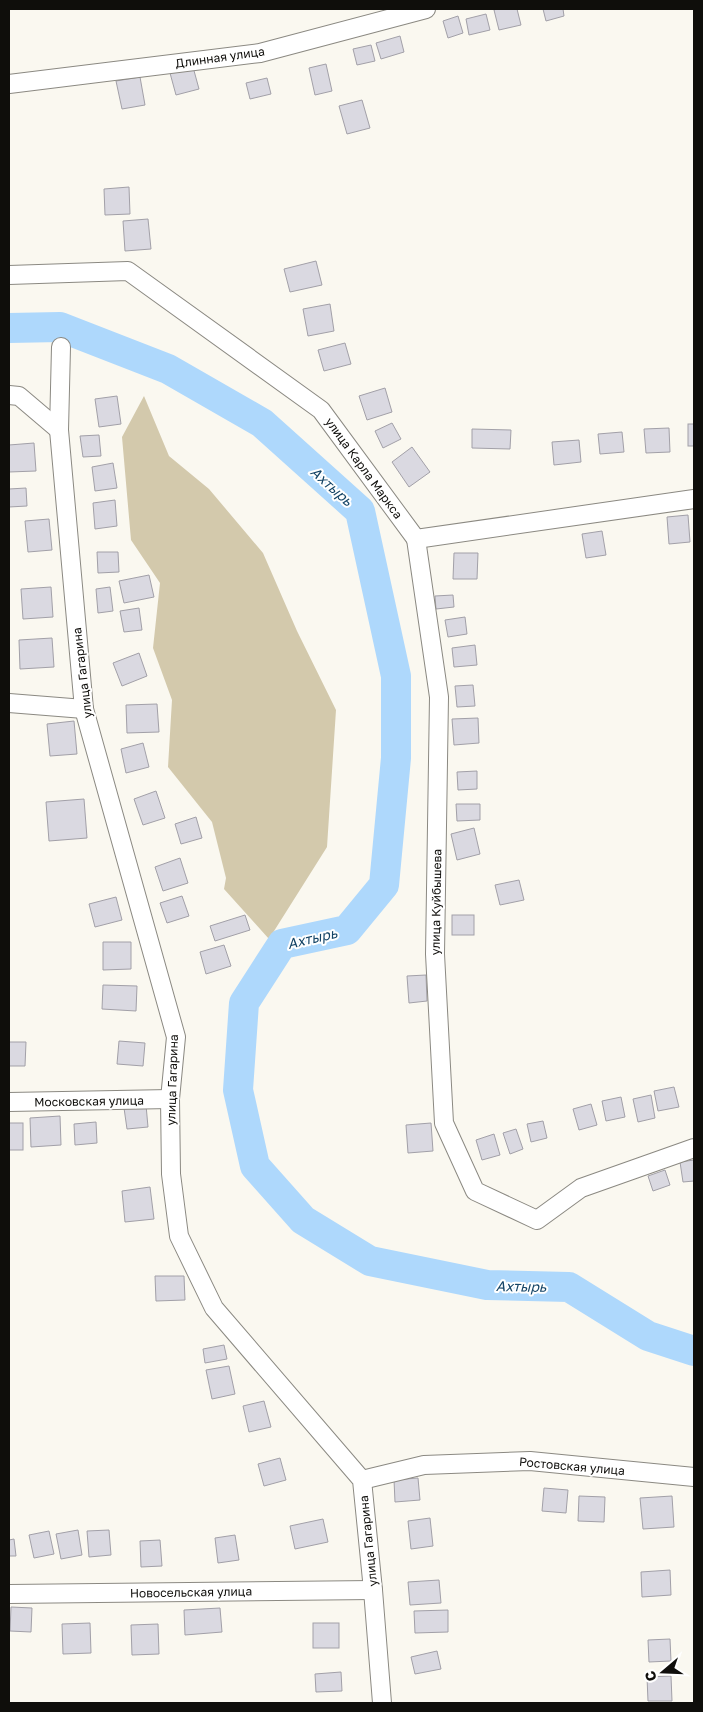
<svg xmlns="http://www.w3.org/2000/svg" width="703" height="1712" font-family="'Golos Text',sans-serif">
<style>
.green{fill:#d3c9ac}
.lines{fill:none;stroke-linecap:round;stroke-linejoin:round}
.river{stroke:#aed8fc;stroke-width:30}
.building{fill:#dad9e1;stroke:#a2a0a8}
.minor-casing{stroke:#8b8982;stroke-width:20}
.minor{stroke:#fff;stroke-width:18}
.labels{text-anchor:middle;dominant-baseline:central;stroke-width:4;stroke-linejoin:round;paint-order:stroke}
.street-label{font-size:12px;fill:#0f0e0b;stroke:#fff}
.water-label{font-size:14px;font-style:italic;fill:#144466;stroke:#fff}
</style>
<rect width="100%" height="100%" fill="#faf8f0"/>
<path class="green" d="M144,396L169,456L209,489L263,553L297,631L336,710L327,847L269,939L224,889L226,878L212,822L168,767L172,700L153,648L160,583L131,540L122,437Z"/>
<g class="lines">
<path class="river" d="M9,328L60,327L168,369L262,423L360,511L396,676V758L384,885L347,930L282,944L244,1003L238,1090L255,1166L303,1220L370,1261L487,1285L569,1287L648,1336L694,1351"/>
</g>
<g class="building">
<path d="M497,9H517L521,25L499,30L494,10Z"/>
<path d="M543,9H563L564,16L546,21Z"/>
<path d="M486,14L490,30L469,35L466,19Z"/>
<path d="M458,16L463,33L448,38L443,21Z"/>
<path d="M400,36L404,52L381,59L376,43Z"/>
<path d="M371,45L375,61L357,65L353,49Z"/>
<path d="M326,64L332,91L315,95L309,68Z"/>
<path d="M193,67L199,89L176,95L170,73Z"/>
<path d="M140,77L145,105L122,109L116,81Z"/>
<path d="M267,78L271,94L250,99L246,83Z"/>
<path d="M362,100L370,128L347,134L339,106Z"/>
<path d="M129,187L130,214L105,215L104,189Z"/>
<path d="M148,219L151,249L125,251L123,221Z"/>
<path d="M316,261L322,285L290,292L284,269Z"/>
<path d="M330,304L334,331L308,336L303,309Z"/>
<path d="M345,343L351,364L324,371L318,350Z"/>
<path d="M385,388L392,412L367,420L359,396Z"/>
<path d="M117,396L121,424L99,427L95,399Z"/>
<path d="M392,423L401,439L383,448L375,431Z"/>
<rect x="688" y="424" width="6" height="22"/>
<path d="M669,428L670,452L646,453L644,429Z"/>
<path d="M472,429L511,430L510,449L472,448Z"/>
<path d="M622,432L624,452L600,454L598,434Z"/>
<path d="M99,435L101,456L83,457L80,436Z"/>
<path d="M579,440L581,462L554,465L552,442Z"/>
<path d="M34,443L36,471L9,472V445Z"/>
<path d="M412,447L430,472L409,487L392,462Z"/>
<path d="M113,463L117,488L95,491L92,467Z"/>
<path d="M26,488L27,506L9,507V489Z"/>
<path d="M115,500L117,526L95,529L93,503Z"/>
<path d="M688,515L690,542L669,544L667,517Z"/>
<path d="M49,519L52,550L28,552L25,521Z"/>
<path d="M602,531L606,555L586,558L582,534Z"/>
<path d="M97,552H118L119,572L98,573Z"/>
<path d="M454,553H478L477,579H453Z"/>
<path d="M149,575L154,597L124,603L119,581Z"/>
<path d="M51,587L53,617L23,619L21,589Z"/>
<path d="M110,587L113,611L98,613L96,589Z"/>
<path d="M453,595L454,607L436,609L435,596Z"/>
<path d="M139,608L142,630L124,632L120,611Z"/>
<path d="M465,617L467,634L448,637L445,620Z"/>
<path d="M52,638L54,667L20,669L19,640Z"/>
<path d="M475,645L477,665L454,667L452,648Z"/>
<path d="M139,653L147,676L122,686L113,663Z"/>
<path d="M473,685L475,706L457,707L455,686Z"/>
<path d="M157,704L159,732L127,733L126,705Z"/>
<path d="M478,718L479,743L454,745L452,719Z"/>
<path d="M74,721L77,754L50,756L47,724Z"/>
<path d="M143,743L149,767L126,773L121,749Z"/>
<path d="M477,771V789L458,790L457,772Z"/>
<path d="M156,791L165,818L143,825L134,799Z"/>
<path d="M84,799L87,838L49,841L46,802Z"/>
<path d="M456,804H480V820L457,821Z"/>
<path d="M196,817L202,838L181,844L175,824Z"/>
<path d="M474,828L480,854L457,860L451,834Z"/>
<path d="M180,858L188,883L163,891L155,867Z"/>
<path d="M519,880L524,900L500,905L495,885Z"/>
<path d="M182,896L189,916L167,923L160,903Z"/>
<path d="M116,897L122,920L95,927L89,904Z"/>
<path d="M245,915L250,930L215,941L210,926Z"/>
<rect x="452" y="915" width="22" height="20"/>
<path d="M103,942H131V969L103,970Z"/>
<path d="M224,945L231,966L206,974L200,952Z"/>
<path d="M426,975L427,1001L409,1003L407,976Z"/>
<path d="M103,985L137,986L136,1011L102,1009Z"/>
<path d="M119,1041L145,1043L143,1066L117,1064Z"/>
<path d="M9,1042H26L25,1066H9Z"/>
<path d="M674,1087L679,1107L658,1111L654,1091Z"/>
<path d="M651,1095L655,1118L638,1122L633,1099Z"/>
<path d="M621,1097L625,1117L606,1121L602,1101Z"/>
<path d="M591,1104L597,1125L579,1130L573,1109Z"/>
<path d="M146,1105L148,1127L127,1129L124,1108Z"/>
<path d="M60,1116L61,1145L31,1147L30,1118Z"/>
<path d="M543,1121L547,1138L531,1142L527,1124Z"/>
<path d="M96,1122L97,1143L75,1145L74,1124Z"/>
<rect x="9" y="1123" width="14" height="27"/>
<path d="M431,1123L433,1151L408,1153L406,1125Z"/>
<path d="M516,1129L523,1149L510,1154L503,1133Z"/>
<path d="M494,1134L500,1155L482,1160L476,1140Z"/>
<path d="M694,1160V1181L683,1182L680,1162Z"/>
<path d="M665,1170L670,1185L653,1191L648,1176Z"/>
<path d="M150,1187L154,1219L125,1222L122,1191Z"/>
<path d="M155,1276H184L185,1300L156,1301Z"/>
<path d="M224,1345L227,1359L205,1363L203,1349Z"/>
<path d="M229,1366L235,1394L212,1399L206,1370Z"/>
<path d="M264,1401L271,1427L249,1432L243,1406Z"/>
<path d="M280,1458L286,1480L264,1486L258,1464Z"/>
<path d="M418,1478L420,1500L395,1502L394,1480Z"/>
<path d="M544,1488L568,1490L566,1513L542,1511Z"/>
<path d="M579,1496L605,1497L604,1522L578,1521Z"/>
<path d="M672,1496L674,1527L643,1529L640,1498Z"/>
<path d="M430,1518L433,1546L411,1549L408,1521Z"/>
<path d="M323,1519L328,1542L295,1549L290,1526Z"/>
<path d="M78,1530L82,1555L61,1559L56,1534Z"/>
<path d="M109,1530L111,1555L89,1557L87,1531Z"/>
<path d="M49,1531L54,1554L34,1558L29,1535Z"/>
<path d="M235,1535L239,1560L218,1563L215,1538Z"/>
<path d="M14,1539L16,1556H9V1540Z"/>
<path d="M160,1540L162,1566L141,1567L140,1541Z"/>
<path d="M670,1570L671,1595L642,1597L641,1572Z"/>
<path d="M439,1580L441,1603L410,1605L408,1582Z"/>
<path d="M11,1607L32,1608L31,1632L10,1631Z"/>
<path d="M220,1608L222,1632L185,1635L184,1610Z"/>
<path d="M448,1610V1632L415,1633L414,1611Z"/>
<path d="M90,1623L91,1653L63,1654L62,1624Z"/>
<rect x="313" y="1623" width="26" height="25"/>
<path d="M158,1624L159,1654L132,1655L131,1625Z"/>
<path d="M670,1639L671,1661L649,1662L648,1640Z"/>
<path d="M437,1651L441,1669L415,1674L411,1657Z"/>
<path d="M341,1672L342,1691L316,1692L315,1674Z"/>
<path d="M671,1676L672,1701H648L647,1677Z"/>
</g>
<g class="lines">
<g class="minor-casing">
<g id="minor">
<path d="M9,84L260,53L426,9"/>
<path d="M9,275L128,271L321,410L416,539L694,499"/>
<path d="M61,347L59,430L84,709L176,1037L170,1099L171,1174L179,1236L214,1308L362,1480L373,1590L382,1703"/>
<path d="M9,395L19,396L59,430"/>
<path d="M416,539L439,697L435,954L444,1123L475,1191L537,1220L581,1188L694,1148"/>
<path d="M9,703L84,709"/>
<path d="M9,1102L170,1099"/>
<path d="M362,1480L424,1465L530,1461L694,1477"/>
<path d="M9,1594L373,1590"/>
</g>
</g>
<use href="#minor" class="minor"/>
</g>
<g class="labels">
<g class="street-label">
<text transform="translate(220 57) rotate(-8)">Длинная улица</text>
<text transform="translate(364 468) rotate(54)">улица Карла Маркса</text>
<text transform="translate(82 673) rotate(-97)">улица Гагарина</text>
<text transform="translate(436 902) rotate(-89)">улица Куйбышева</text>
<text transform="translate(172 1080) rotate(-88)">улица Гагарина</text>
<text transform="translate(89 1101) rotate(-1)">Московская улица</text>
<text transform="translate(572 1466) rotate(5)">Ростовская улица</text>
<text transform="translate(368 1541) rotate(-96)">улица Гагарина</text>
<text transform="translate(191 1592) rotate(-1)">Новосельская улица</text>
</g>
<g class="water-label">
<text transform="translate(332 486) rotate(42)">Ахтырь</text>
<text transform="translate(312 938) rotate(-13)">Ахтырь</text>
<text transform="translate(521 1286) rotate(1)">Ахтырь</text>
</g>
</g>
<rect width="703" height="1712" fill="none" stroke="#0f0e0b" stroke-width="20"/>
<g transform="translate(663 1672) rotate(251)" stroke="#ffffff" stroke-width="4" paint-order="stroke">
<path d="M0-4L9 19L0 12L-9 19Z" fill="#0f0e0b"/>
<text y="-8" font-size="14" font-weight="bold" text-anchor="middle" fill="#0f0e0b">С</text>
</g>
</svg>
